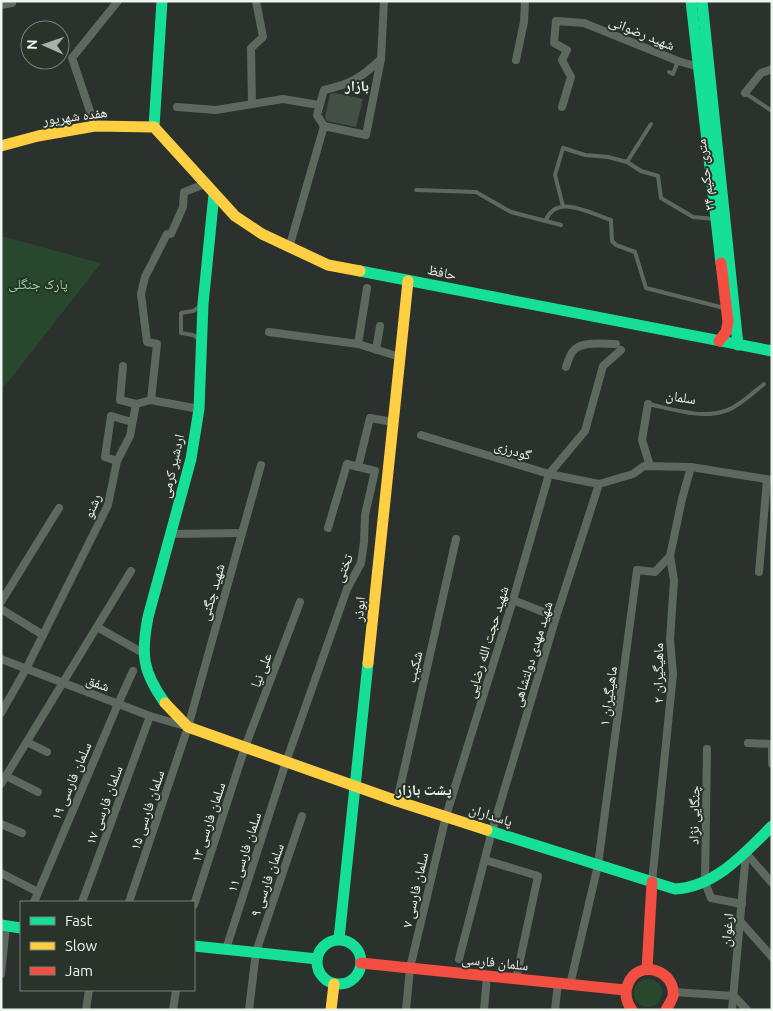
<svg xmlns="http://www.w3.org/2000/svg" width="773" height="1011" font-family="Ubuntu,'Noto Naskh Arabic',sans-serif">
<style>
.green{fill:#27482c}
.building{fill:#424f44}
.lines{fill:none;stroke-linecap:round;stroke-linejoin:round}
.lane{stroke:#5d695f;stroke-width:4}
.street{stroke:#5d695f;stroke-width:8}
.fast{stroke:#16e098;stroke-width:11}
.slow{stroke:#ffcf43;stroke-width:11}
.jam{stroke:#f24e42;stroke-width:11}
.labels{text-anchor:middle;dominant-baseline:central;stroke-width:4;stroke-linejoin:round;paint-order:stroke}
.street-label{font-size:14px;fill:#eef5ef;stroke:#29332a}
.park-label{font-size:14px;fill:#8cdc98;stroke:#29332a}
.neighbourhood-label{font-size:15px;font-weight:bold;fill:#eef5ef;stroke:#29332a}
</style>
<rect width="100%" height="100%" fill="#2b312c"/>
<g class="green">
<path d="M1,236L101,263L1,391Z"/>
<circle cx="648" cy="993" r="14"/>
</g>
<path class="building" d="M335,93L363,99L356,127L327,121L325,117L330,94Z"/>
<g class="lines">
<g class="lane">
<path d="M669,72L673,74L678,61"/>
<path d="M745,93L772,111"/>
<path d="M627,162L651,124"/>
<path d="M416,190L476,192L511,212L561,225"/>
<path d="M563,206L555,175L563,148L585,155L608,157L627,162L641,171L658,176L661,198L693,217L714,219"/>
<path d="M546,220C557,193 592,214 611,220L612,241L616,245L635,252L646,288L724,308"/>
<path d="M201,340L193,335L181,333V313L193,311L201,306"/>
<path d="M648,404C672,409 701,419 725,411C737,408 754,392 764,384"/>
</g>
<g class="street">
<path d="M1,5L12,3"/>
<path d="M516,60L524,22L525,1"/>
<path d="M745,93L761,73L772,69"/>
<path d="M252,104L251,48L263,37L256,1"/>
<path d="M177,107L216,110L283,99L319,105"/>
<path d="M562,107L571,77L562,60L567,50L554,43L556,21L584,23L678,61L699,67"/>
<path d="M95,126L72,58L118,1"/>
<path d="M324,126L317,115L324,90C351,84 361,78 381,59"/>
<path d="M289,248L324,126L366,135L381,59L384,1"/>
<path d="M269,332L358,344L400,357"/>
<path d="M358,344L367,288"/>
<path d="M376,350L380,326"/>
<path d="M123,366L120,400L136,404"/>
<path d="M566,367C568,361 570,353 575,349C585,341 605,344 616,344"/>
<path d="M151,400L157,344L147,342L141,294L145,277L167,234H171L183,207L184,192L205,184"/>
<path d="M648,404L642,440L650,466"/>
<path d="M421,435L549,474L599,484L633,474L644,466L691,467L772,480"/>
<path d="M117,461L105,457L111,416L132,422"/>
<path d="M358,467L370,418L393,422"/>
<path d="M171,534L242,533"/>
<path d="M759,572L767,480"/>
<path d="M513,600L556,617"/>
<path d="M1,602L59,508"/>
<path d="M1,609L43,635"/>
<path d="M97,627L143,653"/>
<path d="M1,659L150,716L185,726"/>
<path d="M1,713L26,669L108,505L117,461L130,436L136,404L151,400L199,409"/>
<path d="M27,742L47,752"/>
<path d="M748,743L772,744"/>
<path d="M772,744V764"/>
<path d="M707,749L705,882L711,898L742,904"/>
<path d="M6,776L38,792"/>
<path d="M1,784L131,571"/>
<path d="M397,801L456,539"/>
<path d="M1,824L22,833"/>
<path d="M746,853L772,883"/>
<path d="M485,860L538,876L516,979"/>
<path d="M1,873L38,892"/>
<path d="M652,882L673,674L670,639L674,580L670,556L682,499L691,467"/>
<path d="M34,902L118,704L133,671"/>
<path d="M82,902L150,716"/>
<path d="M129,902L188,727L261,465"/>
<path d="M194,905L245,747L300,602"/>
<path d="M740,921L772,957"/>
<path d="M226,949L286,762L347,589L361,563L364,542L365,515L375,471L347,464L328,528"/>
<path d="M459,959L492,831L556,617L599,484"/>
<path d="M1,974L6,926"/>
<path d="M570,985L598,865L637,570L655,572L670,556"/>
<path d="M673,992L734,996L747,1010"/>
<path d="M86,1010L89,990"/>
<path d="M173,1010L176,990"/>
<path d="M249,1010L256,952L302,816"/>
<path d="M406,1010L410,968L446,816L513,600L549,474L585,431L603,366L621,350"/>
<path d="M484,1010L487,976"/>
<path d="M555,1010L558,983"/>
<path d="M732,1010L746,853"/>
</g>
<g class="fast">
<path d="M691,1L721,263"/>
<path d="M702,1L738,345"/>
<path d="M154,127L162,1"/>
<path d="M360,271L772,351"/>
<path d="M165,703C142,671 141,654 148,617L191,459L199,409L203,304L214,194"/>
<path d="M487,830L675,889C715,887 745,853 772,826"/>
<path d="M1,925L21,928"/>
<path d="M339,939L368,663"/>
<circle cx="339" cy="962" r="22"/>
<path d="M194,946L317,959"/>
</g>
<g class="slow">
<path d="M154,127L235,216L262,234L328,265L360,271"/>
<path d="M1,146L38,136L95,126L154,127"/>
<path d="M368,663L408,281"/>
<path d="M165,703L188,727L397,801L487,830"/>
<path d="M331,1010L334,984"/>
</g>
<g class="jam">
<path d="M719,341L726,332L728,322L721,263"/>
<path d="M361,963L625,990"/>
<path d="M647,969L652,882"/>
<path d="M632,1010C626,1002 624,994 628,984C638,958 676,970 673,996C672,1000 668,1006 666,1010"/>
</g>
</g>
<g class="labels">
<g class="street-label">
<text transform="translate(642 33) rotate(22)">شهید رضوانی</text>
<text transform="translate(75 116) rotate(-7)">هفده شهریور</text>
<text transform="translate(705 175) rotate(-97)">۲۴ متری حکیم</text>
<text transform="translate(442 272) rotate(11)">حافظ</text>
<text transform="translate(681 397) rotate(9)">سلمان</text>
<text transform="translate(513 450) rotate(17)">گودرزی</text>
<text transform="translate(172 466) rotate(-77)">اردشیر کرمی</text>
<text transform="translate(92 506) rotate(-68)">رشنو</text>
<text transform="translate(343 568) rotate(-67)">تختی</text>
<text transform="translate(212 592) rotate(-74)">شهید چگنی</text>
<text transform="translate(359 609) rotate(-84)">ابوذر</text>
<text transform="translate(487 642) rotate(-73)">شهید حجت الله رضایی</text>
<text transform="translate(532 654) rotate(-73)">شهید مهدی دولتشاهی</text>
<text transform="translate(414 667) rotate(-77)">شکیب</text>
<text transform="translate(261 670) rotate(-69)">علی نیا</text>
<text transform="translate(658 673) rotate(-90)">ماهیگیران ۲</text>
<text transform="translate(98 683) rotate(21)">شفق</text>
<text transform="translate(608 696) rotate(-82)">ماهیگیران ۱</text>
<text transform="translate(71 781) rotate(-67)">سلمان فارسی ۱۹</text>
<text transform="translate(104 805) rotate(-70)">سلمان فارسی ۱۷</text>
<text transform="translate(147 810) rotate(-72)">سلمان فارسی ۱۵</text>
<text transform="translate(491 815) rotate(18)">پاسداران</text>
<text transform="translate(694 815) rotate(-89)">چنگایی نژاد</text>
<text transform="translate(208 822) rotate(-72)">سلمان فارسی ۱۳</text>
<text transform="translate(244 852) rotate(-72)">سلمان فارسی ۱۱</text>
<text transform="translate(267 880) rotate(-71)">سلمان فارسی ۹</text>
<text transform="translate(415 890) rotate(-77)">سلمان فارسی ۷</text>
<text transform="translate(727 930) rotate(-85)">ارغوان</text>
<text transform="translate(495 962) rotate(6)">سلمان فارسی</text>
</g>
<g class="park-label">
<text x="38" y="284">پارک جنگلی</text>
</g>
<g class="neighbourhood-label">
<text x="357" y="85">بازار</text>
<text x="424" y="789">پشت بازار</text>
</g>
</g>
<rect width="773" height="1011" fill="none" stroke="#eef5ef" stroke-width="5"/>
<rect x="20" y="901" width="175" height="90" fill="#29332a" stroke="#788179"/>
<rect x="30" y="917" width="25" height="8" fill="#16e098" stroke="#788179"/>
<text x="65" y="926" font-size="15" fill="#eef5ef">Fast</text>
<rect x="30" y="942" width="25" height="8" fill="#ffcf43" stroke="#788179"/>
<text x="65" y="951" font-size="15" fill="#eef5ef">Slow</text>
<rect x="30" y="967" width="25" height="8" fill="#f24e42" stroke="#788179"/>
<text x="65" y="976" font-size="15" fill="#eef5ef">Jam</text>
<g transform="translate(45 45) rotate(272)"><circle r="24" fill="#29332a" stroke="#788179"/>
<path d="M0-4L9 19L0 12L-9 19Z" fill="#aab0ab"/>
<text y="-8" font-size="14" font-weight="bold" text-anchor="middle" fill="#eef5ef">N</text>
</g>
</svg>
